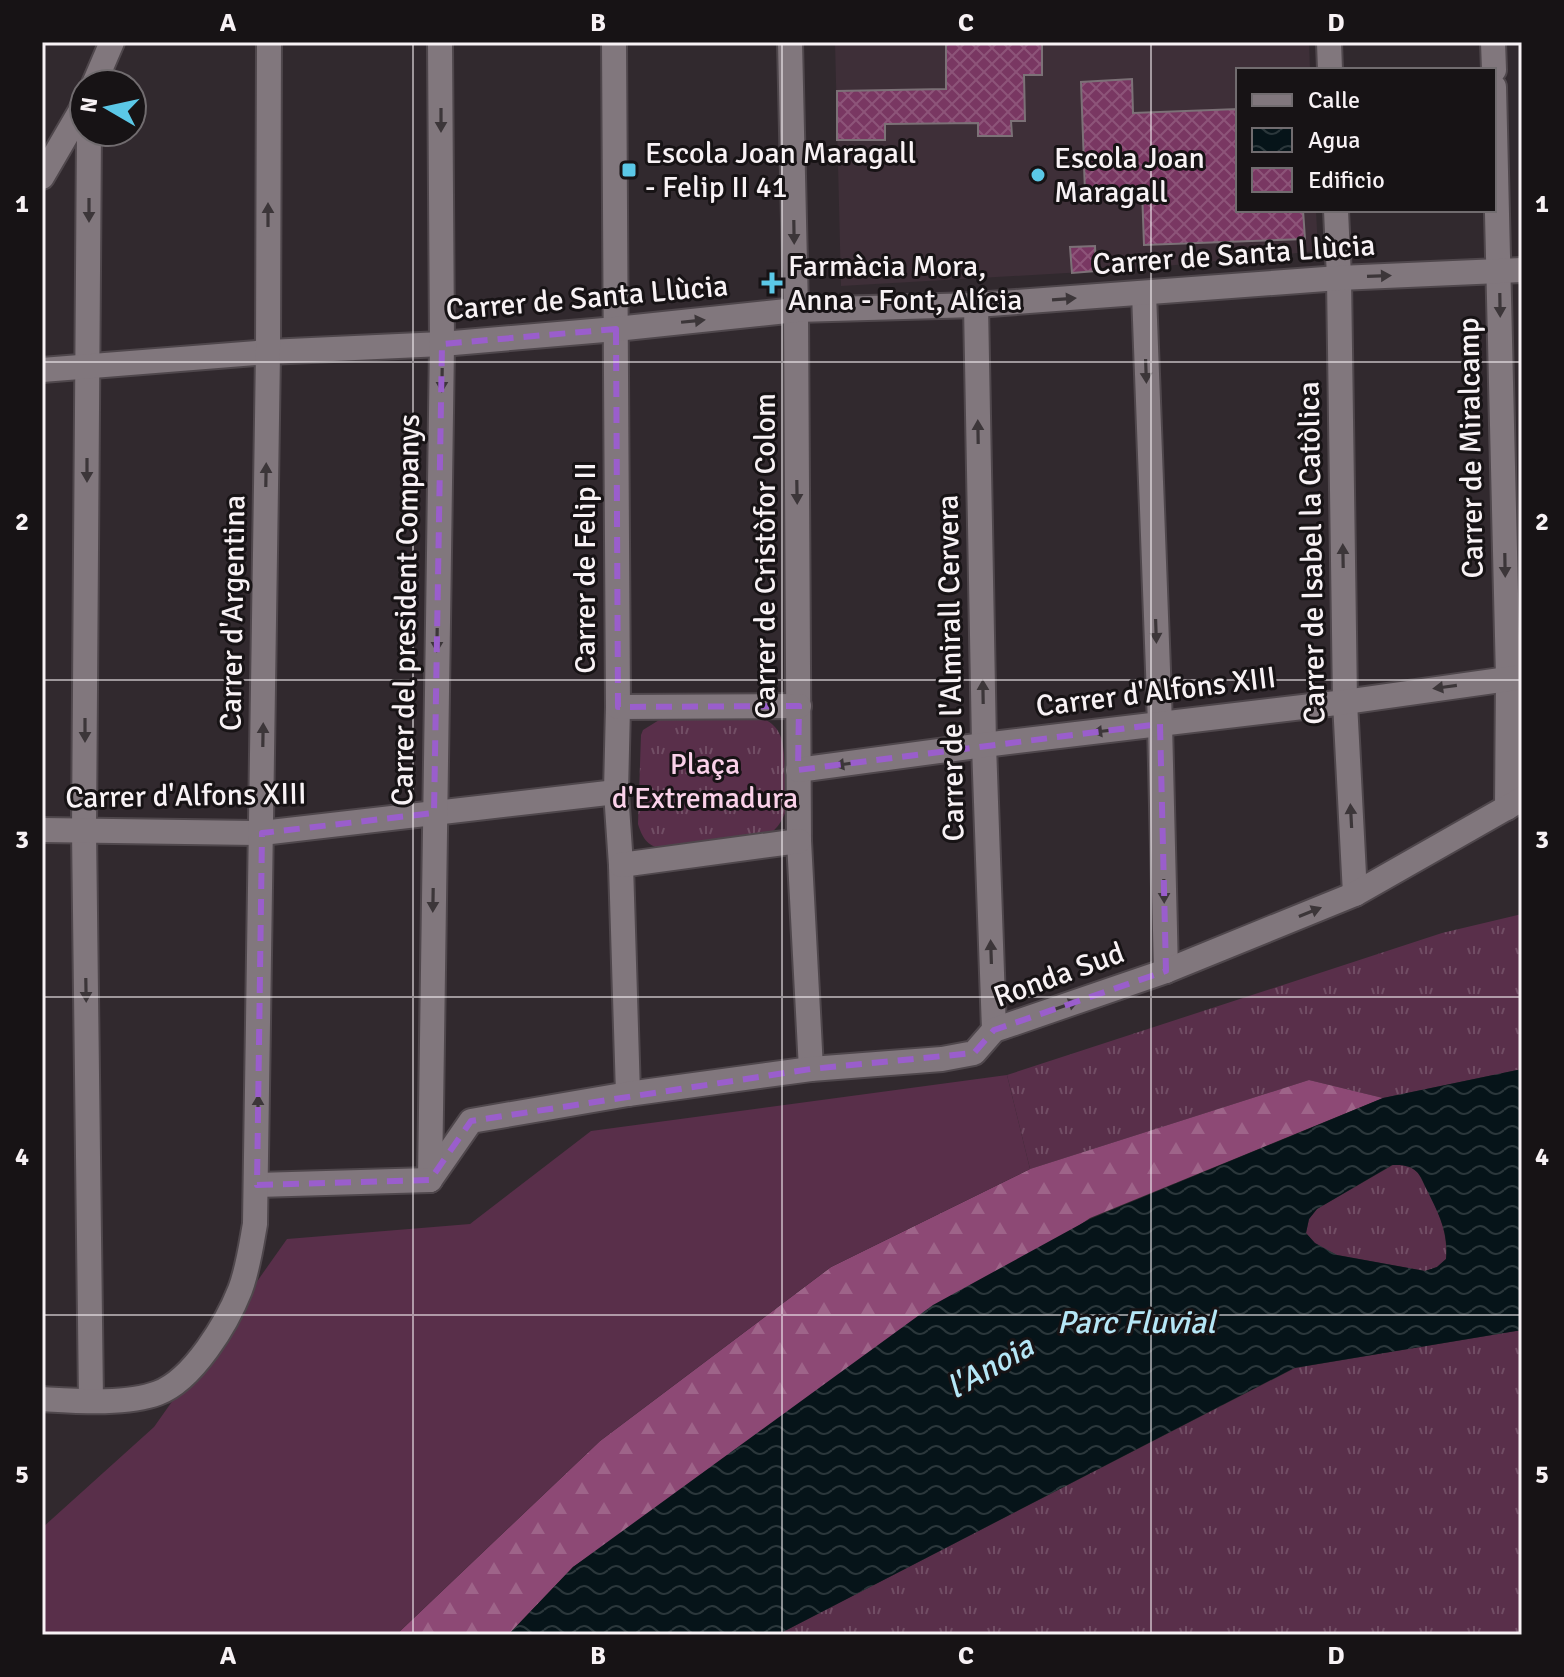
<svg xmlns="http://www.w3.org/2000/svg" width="1564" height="1677" font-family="Signika,sans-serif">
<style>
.built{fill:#3e2f38}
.grass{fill:url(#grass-tufts)}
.forest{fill:url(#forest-firs)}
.garden{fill:#592f4a}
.water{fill:url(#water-waves);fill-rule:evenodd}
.building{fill:url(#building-cross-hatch);stroke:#7c7177;stroke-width:2}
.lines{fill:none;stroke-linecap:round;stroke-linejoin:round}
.minor-casing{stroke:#4f474c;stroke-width:28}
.minor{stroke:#81777d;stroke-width:24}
.oneway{fill:#3c3639}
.marked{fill:none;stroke:#9a5ecc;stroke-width:6;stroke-dasharray:16 10;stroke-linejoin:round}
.grid{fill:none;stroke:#f8f2f5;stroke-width:2;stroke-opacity:0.55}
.poi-dot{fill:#5bc8e7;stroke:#171315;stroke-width:3}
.labels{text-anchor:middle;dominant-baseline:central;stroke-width:6;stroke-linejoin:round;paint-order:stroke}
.poi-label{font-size:30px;fill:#f8f2f5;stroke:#171315;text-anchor:start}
.street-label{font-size:30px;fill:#f8f2f5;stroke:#171315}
.park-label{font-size:30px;fill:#fad1e9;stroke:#171315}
.water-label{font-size:32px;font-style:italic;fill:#b5e6f6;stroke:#171315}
.neatline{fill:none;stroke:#f8f2f5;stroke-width:3}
.grid-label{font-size:26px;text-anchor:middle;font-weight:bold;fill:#f8f2f5}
</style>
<defs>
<pattern id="grass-tufts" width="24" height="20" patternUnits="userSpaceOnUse" patternTransform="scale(2)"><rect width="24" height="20" fill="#592f4a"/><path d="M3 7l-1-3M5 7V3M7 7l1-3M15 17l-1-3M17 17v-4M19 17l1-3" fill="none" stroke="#724e65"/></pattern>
<pattern id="forest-firs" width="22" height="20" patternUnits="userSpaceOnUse" patternTransform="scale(2)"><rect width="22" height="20" fill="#8d4975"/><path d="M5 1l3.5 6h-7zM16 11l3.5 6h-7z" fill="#9e6489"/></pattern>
<pattern id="water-waves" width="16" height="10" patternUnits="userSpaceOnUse" patternTransform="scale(2)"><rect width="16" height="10" fill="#061419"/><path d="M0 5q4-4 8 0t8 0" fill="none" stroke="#2b373b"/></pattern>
<pattern id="building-cross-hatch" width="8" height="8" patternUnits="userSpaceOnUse" patternTransform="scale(2)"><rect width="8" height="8" fill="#793762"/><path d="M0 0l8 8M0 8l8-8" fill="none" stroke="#8d5479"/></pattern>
</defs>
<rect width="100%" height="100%" fill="#31292e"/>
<path class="built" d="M835,42H1309L1310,70H1238V210H1316L1318,251L1135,269L841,286Z"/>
<g class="grass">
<path d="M664,717H759C768,720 775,725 779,733C787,747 785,793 786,811C781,823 776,830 766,837L665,850C648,846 643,840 638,824L641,735L643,730Z"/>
<path d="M1522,914V1069L1383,1098L1309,1080L1030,1169L1007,1075L1442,933Z"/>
<path d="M1393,1165C1402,1165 1410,1165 1417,1172C1421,1176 1424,1185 1427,1190C1439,1212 1448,1233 1446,1259L1437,1267L1425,1271L1337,1255L1314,1243L1306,1233L1309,1219L1317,1209Z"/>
<path d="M1522,1330V1635H777L1295,1368Z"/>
</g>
<path class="forest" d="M1309,1080L1383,1098L1090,1218L573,1567L508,1635H396L600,1441L831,1267L1030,1169Z"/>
<path class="garden" d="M1007,1075L1030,1169L831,1267L600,1441L396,1635H42V1528L154,1427L287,1239L470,1224L591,1131Z"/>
<path class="water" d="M1522,1069V1330L1294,1368L777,1635H508L573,1567L933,1305L1090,1219L1383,1098ZM1392,1165C1402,1165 1410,1165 1417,1172C1421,1176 1424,1184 1427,1190C1438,1213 1449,1232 1446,1259L1437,1267L1425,1271L1337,1255L1315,1243L1306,1233L1309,1219L1317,1209Z"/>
<g class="building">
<path d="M946,42H1042V75H1024L1025,121H1011L1012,136H978V123L885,124V140H837V91L946,89Z"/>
<path d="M1132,79L1133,113L1238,109V210H1303L1305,239L1144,245L1142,190L1085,192L1081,82Z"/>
<path d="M1095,246L1096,271L1072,273L1070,247Z"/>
</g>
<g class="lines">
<g class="minor-casing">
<g id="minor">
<path d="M614,42L618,707L616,792L621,865L628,1094"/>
<path d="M790,42L796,310L799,841L811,1069"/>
<path d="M1329,42L1330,70"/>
<path d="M1493,42L1494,70"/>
<path d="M94,84L112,42"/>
<path d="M1494,87L1508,678L1507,808"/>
<path d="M89,132L84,830L91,1401"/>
<path d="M42,177L84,105"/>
<path d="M1336,210L1339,278L1345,702L1355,894"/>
<path d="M1144,293L1160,724L1166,971"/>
<path d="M976,305L984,745L994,1030"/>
<path d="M42,370L268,352L442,344L616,329L796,310L976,305L1339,278L1522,270"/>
<path d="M618,707L799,706"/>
<path d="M798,770L984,745L1345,702L1522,677"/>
<path d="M42,830L262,833L616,792"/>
<path d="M621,865L799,841"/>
<path d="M430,1180L471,1121L628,1094L811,1069L942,1059L974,1053L994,1030L1166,971L1355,894L1522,799"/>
<path d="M430,1180L442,344L440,42"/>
<path d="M257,1185L430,1180"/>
<path d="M42,1399C76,1401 126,1405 158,1393C193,1380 227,1323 240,1290C248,1269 251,1246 255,1224L268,352L269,42"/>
</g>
</g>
<use href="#minor" class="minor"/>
</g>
<defs><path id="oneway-solid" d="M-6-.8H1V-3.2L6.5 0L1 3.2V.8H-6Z" transform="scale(2)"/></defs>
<g class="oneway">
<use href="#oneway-solid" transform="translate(441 120) rotate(90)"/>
<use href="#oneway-solid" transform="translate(89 210) rotate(90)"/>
<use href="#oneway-solid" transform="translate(268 215) rotate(-90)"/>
<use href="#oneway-solid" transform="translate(794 232) rotate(89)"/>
<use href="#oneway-solid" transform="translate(1379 276) rotate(-2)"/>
<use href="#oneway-solid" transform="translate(1064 299) rotate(-4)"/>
<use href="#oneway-solid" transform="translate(1500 305) rotate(89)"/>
<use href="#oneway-solid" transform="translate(693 321) rotate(-6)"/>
<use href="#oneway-solid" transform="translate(1146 371) rotate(88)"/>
<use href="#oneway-solid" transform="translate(442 380) rotate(91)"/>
<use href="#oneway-solid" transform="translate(978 432) rotate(-91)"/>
<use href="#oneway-solid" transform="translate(87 470) rotate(90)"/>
<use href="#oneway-solid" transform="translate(266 475) rotate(-89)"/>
<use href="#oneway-solid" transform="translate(797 492) rotate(89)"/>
<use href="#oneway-solid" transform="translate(1343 556) rotate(-91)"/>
<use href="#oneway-solid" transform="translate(1505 565) rotate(89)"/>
<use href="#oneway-solid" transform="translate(1156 631) rotate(88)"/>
<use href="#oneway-solid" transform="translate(437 640) rotate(91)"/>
<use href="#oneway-solid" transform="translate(1445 687) rotate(172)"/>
<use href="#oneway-solid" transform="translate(983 692) rotate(-91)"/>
<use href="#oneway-solid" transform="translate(85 730) rotate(90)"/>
<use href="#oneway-solid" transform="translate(1104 731) rotate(173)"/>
<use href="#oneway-solid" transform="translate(263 735) rotate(-89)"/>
<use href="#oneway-solid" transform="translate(846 764) rotate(172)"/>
<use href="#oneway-solid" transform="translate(1351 816) rotate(-93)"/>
<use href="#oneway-solid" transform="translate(1164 891) rotate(89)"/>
<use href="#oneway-solid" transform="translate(433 900) rotate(91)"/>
<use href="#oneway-solid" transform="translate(1310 912) rotate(-22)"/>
<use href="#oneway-solid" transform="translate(991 952) rotate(-92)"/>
<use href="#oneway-solid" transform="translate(86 990) rotate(89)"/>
<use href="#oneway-solid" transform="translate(1067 1005) rotate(-19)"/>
<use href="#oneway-solid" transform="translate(258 1107) rotate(-89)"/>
</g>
<path class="marked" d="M616,329L618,707L799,706L798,770L1160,724L1166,971L994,1030L974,1053L811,1069L471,1121L430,1180L257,1185L262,833L434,813L442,344Z"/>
<path class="grid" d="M413,42V1635M782,42V1635M1151,42V1635M42,362H1522M42,680H1522M42,997H1522M42,1315H1522"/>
<g class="poi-dot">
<rect x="621" y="162" width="16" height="16" rx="4"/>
<circle cx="1038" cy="175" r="8"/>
<path d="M768 271h8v8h8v8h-8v8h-8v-8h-8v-8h8z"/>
</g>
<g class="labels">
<g class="poi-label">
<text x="645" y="153">Escola Joan Maragall<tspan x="645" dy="34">- Felip II 41</tspan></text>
<text x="1054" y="158">Escola Joan<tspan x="1054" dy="34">Maragall</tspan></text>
<text x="788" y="266">Farmàcia Mora,<tspan x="788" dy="34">Anna - Font, Alícia</tspan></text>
</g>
<g class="street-label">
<text transform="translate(1234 255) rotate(-4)">Carrer de Santa Llùcia</text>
<text transform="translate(587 298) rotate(-5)">Carrer de Santa Llùcia</text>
<text transform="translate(1471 448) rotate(-91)">Carrer de Miralcamp</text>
<text transform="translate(1312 553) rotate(-91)">Carrer de Isabel la Catòlica</text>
<text transform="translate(765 556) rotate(-90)">Carrer de Cristòfor Colom</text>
<text transform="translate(585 568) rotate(-90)">Carrer de Felip II</text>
<text transform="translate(406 610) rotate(-89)">Carrer del president Companys</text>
<text transform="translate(233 613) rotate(-89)">Carrer d'Argentina</text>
<text transform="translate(951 668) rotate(-91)">Carrer de l'Almirall Cervera</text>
<text transform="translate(1156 692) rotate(-7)">Carrer d'Alfons XIII</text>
<text transform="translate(186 796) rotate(-1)">Carrer d'Alfons XIII</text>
<text transform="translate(1059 975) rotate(-20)">Ronda Sud</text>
</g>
<g class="park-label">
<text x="705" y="764">Plaça<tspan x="705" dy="34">d'Extremadura</tspan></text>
</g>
<g class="water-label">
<text x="1136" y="1322">Parc Fluvial</text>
<text transform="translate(990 1367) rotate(-30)">l'Anoia</text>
</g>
</g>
<rect width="1564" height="1677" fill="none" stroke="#171315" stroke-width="88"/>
<rect x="1236" y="68" width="260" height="144" fill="#171315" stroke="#716c6f" stroke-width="2"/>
<rect x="1252" y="94" width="40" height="12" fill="#81777d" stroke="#716c6f" stroke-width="2"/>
<text x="1308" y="108" font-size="24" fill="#f8f2f5">Calle</text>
<rect x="1252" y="128" width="40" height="24" fill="url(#water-waves)" stroke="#716c6f" stroke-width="2"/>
<text x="1308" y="148" font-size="24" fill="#f8f2f5">Agua</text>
<rect x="1252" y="168" width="40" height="24" fill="url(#building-cross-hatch)" stroke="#716c6f" stroke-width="2"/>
<text x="1308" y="188" font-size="24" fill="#f8f2f5">Edificio</text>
<g transform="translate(108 108) rotate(279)"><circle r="38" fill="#171315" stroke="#716c6f" stroke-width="2"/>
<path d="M0-6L14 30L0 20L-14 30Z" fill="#5bc8e7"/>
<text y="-12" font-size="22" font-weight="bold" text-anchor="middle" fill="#f8f2f5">N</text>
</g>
<rect x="44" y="44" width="1476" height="1589" class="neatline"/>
<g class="grid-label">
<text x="228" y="31">A</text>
<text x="598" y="31">B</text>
<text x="966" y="31">C</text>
<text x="1336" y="31">D</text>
<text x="22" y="212">1</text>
<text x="1542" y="212">1</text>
<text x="22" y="530">2</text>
<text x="1542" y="530">2</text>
<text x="22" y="848">3</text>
<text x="1542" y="848">3</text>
<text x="22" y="1165">4</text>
<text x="1542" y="1165">4</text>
<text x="22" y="1483">5</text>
<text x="1542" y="1483">5</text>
<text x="228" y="1664">A</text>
<text x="598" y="1664">B</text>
<text x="966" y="1664">C</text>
<text x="1336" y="1664">D</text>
</g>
</svg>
